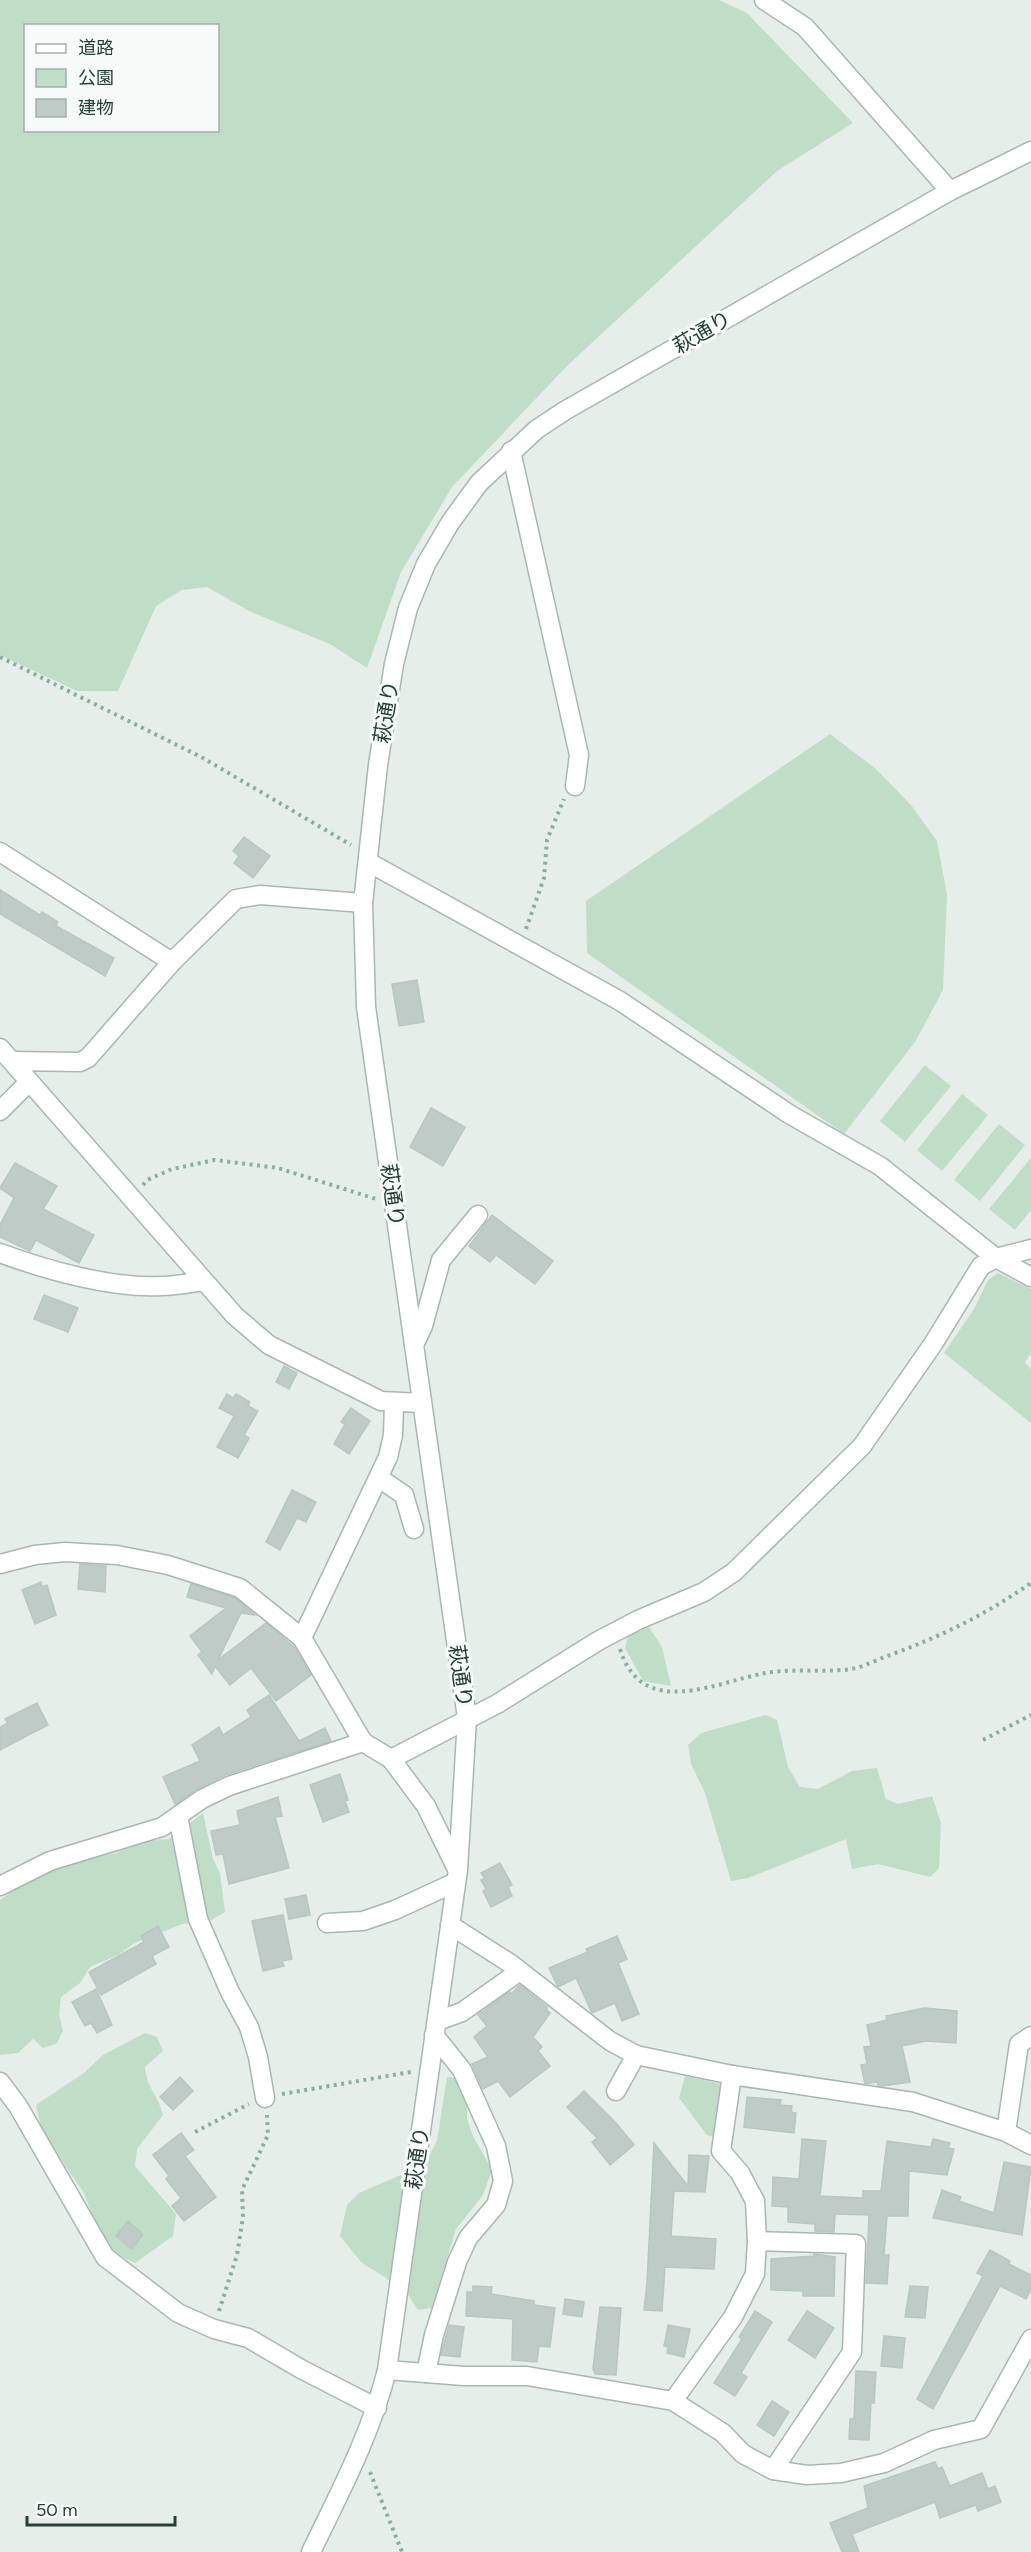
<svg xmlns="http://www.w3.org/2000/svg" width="1031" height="2552" font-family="Figtree,'Noto Sans JP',sans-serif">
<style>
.green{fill:#c0ddc7;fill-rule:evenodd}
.building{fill:#becbc6;stroke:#b8c7c1;stroke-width:1.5}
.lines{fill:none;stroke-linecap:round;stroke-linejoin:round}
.minor-casing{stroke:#a9b6b1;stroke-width:21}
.path{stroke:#88afa2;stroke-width:4;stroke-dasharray:3 4.5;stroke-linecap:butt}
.minor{stroke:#fff;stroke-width:18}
.labels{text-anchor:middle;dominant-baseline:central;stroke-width:6;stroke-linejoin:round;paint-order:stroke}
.street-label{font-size:21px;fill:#263f37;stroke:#f6faf8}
</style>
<rect width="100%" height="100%" fill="#e6eeea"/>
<g class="green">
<path d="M0,0H719L747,13L853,123L777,171L567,366L452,487L401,572L367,668L330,644L251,612L207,587L182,590L156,606L118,691H77L0,655ZM26,26H218V130H26Z"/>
<path d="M830,734L876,769L911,805L937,841L947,895L943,990L915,1042L844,1134L587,953L586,901Z"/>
<path d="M925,1065L951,1086L905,1142L880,1121Z"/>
<path d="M962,1094L988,1115L942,1171L917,1150Z"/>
<path d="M999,1124L1025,1145L980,1201L954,1180Z"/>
<path d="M1031,1158V1210L1015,1230L989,1209Z"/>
<path d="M998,1273L1031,1289V1353L1025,1362L1031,1369V1423L944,1353L974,1309L988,1280Z"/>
<path d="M649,1627L662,1647L671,1686L643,1681L625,1648L628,1636Z"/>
<path d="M766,1715L777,1720L788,1767L800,1787L818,1789L852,1771L877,1768L886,1799L898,1804L932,1796L941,1823L939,1868L930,1877L878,1864L852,1869L846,1839L748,1878L731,1881L705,1793L691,1764L688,1745L701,1733Z"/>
<path d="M203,1813L213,1859L220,1873L225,1912L210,1921L182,1924L135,1943L118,1955L90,1967L80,1983L61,1997L59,2014L63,2031L56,2044L43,2048L33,2039L18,2053L0,2055V1900L27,1881L63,1864L116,1853L139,1842L169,1839Z"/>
<path d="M145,2033L157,2037L163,2051L145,2067C147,2089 158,2094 163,2115L137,2149L135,2166L176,2214L173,2236L135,2263L110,2251L97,2229L84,2193L42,2132L36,2105L84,2073L103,2055Z"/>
<path d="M685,2076L725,2085L715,2137L707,2135L679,2098Z"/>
<path d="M447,2077L459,2078L467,2099V2119L473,2136L492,2170L483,2195L456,2229L432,2308L418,2310L406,2291L361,2262L340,2236L347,2205L359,2193L424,2165L437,2141Z"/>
</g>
<g class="building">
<path d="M244,837L270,856L253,878L234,863L239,856L233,851Z"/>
<path d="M0,890L40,915L42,912L58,922L56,926L114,958L105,976L0,914Z"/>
<path d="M417,980L424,1022L399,1026L392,984Z"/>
<path d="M431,1108L465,1127L443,1166L410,1147Z"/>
<path d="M15,1163L57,1186L43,1209L94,1235L79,1263L36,1240L30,1251L0,1237V1225L14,1198L0,1188Z"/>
<path d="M492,1215L553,1261L535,1284L496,1255L490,1262L469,1246Z"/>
<path d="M44,1295L78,1308L68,1332L34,1319Z"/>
<path d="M284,1366L297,1373L289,1389L276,1382Z"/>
<path d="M227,1394L233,1398L236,1394L250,1402L248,1406L258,1411L244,1435L249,1438L238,1458L217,1447L234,1416L219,1408Z"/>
<path d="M351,1408L370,1421L349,1454L334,1444L345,1424L341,1422Z"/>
<path d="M292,1490L316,1502L306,1522L297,1518L280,1550L266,1542Z"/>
<path d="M80,1564L106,1566L105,1592L78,1589Z"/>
<path d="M41,1582L42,1587L47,1585L56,1615L35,1624L22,1590Z"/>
<path d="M191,1584L235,1598L255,1615L241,1613L218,1660L266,1623L294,1647L311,1675L276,1701L251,1668L230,1685L215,1666L212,1674L198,1655L202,1652L190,1636L226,1608L187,1597Z"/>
<path d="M269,1695L299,1741L325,1728L331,1741L225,1775L197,1789L175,1804L163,1777L200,1761L192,1745L219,1727L223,1735L251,1717L247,1710Z"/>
<path d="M37,1703L48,1725L0,1750V1727L8,1723L5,1719Z"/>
<path d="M340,1774L348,1800L345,1801L349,1812L323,1822L310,1785Z"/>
<path d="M278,1797L282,1816L275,1817L289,1868L229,1884L223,1854L216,1855L211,1831L240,1825L237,1811Z"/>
<path d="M500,1863L512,1885L508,1887L512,1896L491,1907L483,1891L486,1889L481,1880L485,1878L481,1873Z"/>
<path d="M306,1895L310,1915L289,1919L285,1899Z"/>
<path d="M283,1915L292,1959L282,1961L284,1966L263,1971L252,1921Z"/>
<path d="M158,1926L169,1947L152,1956L156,1964L101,1995L89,1972L144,1942L141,1936Z"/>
<path d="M617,1936L627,1959L618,1963L639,2014L622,2021L615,2003L592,2013L576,1978L558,1987L549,1968L588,1952L586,1949Z"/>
<path d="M520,1985L547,2007V2010L550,2013L533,2037L542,2047L538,2051L550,2066L510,2097L498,2081L483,2089L472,2064L488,2057L474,2037L487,2026L478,2015L510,1992L511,1994Z"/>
<path d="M96,1989L112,2025L97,2033L91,2023L85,2026L72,2002Z"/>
<path d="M924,2008L957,2011L956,2043L926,2041L902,2046L910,2082L882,2086L878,2085L877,2082L865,2084L861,2065L867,2064L864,2047L871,2046L867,2025L887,2020L886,2016Z"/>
<path d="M180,2077L193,2091L173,2110L160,2097Z"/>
<path d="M584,2091L616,2123L634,2145L610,2165L592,2142L597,2138L567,2107Z"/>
<path d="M747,2097L781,2100L780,2105L792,2106L791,2112L796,2113L794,2133L744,2127Z"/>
<path d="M181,2133L194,2150L185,2156L216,2197L184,2221L172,2206L181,2198L166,2179L169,2176L153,2155Z"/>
<path d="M802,2139L826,2141L820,2196L863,2198V2191H881L887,2141L931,2147L933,2139L950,2143L948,2148L954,2149L947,2175L909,2171L908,2216H887L884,2255H889L887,2284L866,2283L869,2215L835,2214L834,2232L815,2231V2224L788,2222V2207L772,2206L773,2177L799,2179Z"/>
<path d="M654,2143L688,2186L689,2155L709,2156L705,2192L674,2191L671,2236L716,2239L714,2269L665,2267L662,2311L644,2310L647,2283Z"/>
<path d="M1004,2162L1031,2167L1022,2235L933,2218L942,2190L961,2197L959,2201L994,2213Z"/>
<path d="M128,2221L143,2234L132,2249L116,2236Z"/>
<path d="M990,2250L1010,2261L1009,2264L1031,2275V2289L1026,2299L1000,2286L933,2409L917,2399L983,2276L977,2273Z"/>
<path d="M814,2254L835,2257L834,2296H803V2291L771,2290V2259L814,2256Z"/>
<path d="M473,2286L492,2287L491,2294L534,2301V2305L555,2308L550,2347L539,2346L537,2362L512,2360L513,2319L466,2316L467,2292H473Z"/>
<path d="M910,2286L928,2287L925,2318L905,2317Z"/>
<path d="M565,2299L584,2302L582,2317L563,2314Z"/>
<path d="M600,2307L621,2308L616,2375L595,2374L593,2369Z"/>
<path d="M755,2311L772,2322L741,2373L747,2377L735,2396L714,2383L742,2339L739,2337Z"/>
<path d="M807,2311L834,2328L815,2358L788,2340Z"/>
<path d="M449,2325L464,2327L460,2357L441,2355Z"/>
<path d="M668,2325L690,2329L684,2357L667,2353L668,2347L664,2346Z"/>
<path d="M884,2336L905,2338L902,2368L881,2366Z"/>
<path d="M856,2371L876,2372L874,2403H871L869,2440L849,2439L850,2419H854Z"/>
<path d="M772,2401L789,2412L774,2436L757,2425Z"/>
<path d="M935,2462L938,2469L942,2467L950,2486L982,2473L988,2489L995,2486L1001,2502L978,2511L976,2505L940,2518L935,2502L852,2534L859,2552H842L830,2523L868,2508L864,2486Z"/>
</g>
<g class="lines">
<g class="minor-casing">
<g id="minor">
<path d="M764,0L805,27L950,191"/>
<path d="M511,451L579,755L575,786"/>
<path d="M0,852L172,962"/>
<path d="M368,862L620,1001L789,1114L880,1166L996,1258L1031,1277"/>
<path d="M0,1048L235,1316L269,1345L381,1401L422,1403"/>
<path d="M12,1061L80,1062L88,1058L172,962L236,899L260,895L363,903"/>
<path d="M0,1111L29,1082"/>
<path d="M0,1253C46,1270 113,1289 162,1286C176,1286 190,1283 203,1281"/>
<path d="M414,1345L423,1326L441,1260L478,1215"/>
<path d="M379,1478L404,1495L414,1529"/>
<path d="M0,1564L35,1555L65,1552L117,1555L168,1565L240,1588L302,1638L363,1742L391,1759L426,1806L457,1869"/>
<path d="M302,1638L388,1457L393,1435L394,1404"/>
<path d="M391,1759L497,1704L598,1641L638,1620L704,1592L734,1572L862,1446L933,1344L981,1266L996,1258L1031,1249"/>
<path d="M178,1816L198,1919L230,1992L249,2027L258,2057L265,2098"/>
<path d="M0,1886L50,1861L162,1827L202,1799L229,1786L363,1742"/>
<path d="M327,1923L363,1921L395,1910L456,1882"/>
<path d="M450,1925L511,1964L610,2041L636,2055L732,2075L913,2102L1006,2132L1031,2145"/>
<path d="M437,2021L462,2012L520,1971"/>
<path d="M0,2082L18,2106L105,2257L178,2313L214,2329L248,2338L301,2369L377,2408"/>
<path d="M616,2091L636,2055"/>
<path d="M1006,2132L1019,2044L1031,2036"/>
<path d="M757,2241L856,2244L852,2352L773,2470"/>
<path d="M387,2370L464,2376H527L673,2401L723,2433L743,2454L773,2470L807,2475L841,2473L884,2463L934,2440L981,2429L1031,2339"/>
<path d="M426,2373L434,2335L457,2262L468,2238L496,2205L503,2181L496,2146L462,2070L434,2035"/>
<path d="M673,2401L733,2317L755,2274L757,2241L755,2201L740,2173L721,2151L732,2075"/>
<path d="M311,2552C340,2492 371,2434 387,2370L458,1870L467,1718L366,1007L363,903L378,765L394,664L408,608L426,564L450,523L479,483L537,429L566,410L950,191L1031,151"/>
</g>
</g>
<g class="path">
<path d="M0,657L203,758L351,845"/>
<path d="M526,929L544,878L547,840L564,799"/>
<path d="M143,1185L147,1180L172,1169L215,1160L278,1168L376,1199"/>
<path d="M620,1649C642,1720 714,1683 765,1673C794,1668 823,1673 851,1669C864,1667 878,1659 890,1655C942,1636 985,1615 1031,1583"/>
<path d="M983,1740L1031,1715"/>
<path d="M282,2094L411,2072"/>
<path d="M195,2132L249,2104"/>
<path d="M219,2311L237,2255L243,2217L242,2190L268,2135L267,2115"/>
<path d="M370,2472L402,2552"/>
</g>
<use href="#minor" class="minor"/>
</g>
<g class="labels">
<g class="street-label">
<text transform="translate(702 332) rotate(-30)">萩通り</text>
<text transform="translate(386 712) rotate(-81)">萩通り</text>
<text transform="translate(393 1195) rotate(82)">萩通り</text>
<text transform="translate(461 1676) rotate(82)">萩通り</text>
<text transform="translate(417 2158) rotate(-82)">萩通り</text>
</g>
</g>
<rect x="24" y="24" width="195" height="108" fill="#f6faf8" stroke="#a3afab" stroke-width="1.5"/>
<rect x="36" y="44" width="30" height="9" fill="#ffffff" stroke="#a3afab" stroke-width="1.5"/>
<text x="78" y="54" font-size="18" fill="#263f37">道路</text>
<rect x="36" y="69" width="30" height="18" fill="#c0ddc7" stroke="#a3afab" stroke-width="1.5"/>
<text x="78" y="84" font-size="18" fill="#263f37">公園</text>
<rect x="36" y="99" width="30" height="18" fill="#becbc6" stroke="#a3afab" stroke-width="1.5"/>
<text x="78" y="114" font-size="18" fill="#263f37">建物</text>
<path d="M27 2516v9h148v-9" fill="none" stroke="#263f37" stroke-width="3"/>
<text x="36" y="2516" font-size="18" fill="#263f37" stroke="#f6faf8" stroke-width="4.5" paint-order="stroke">50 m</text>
</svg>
